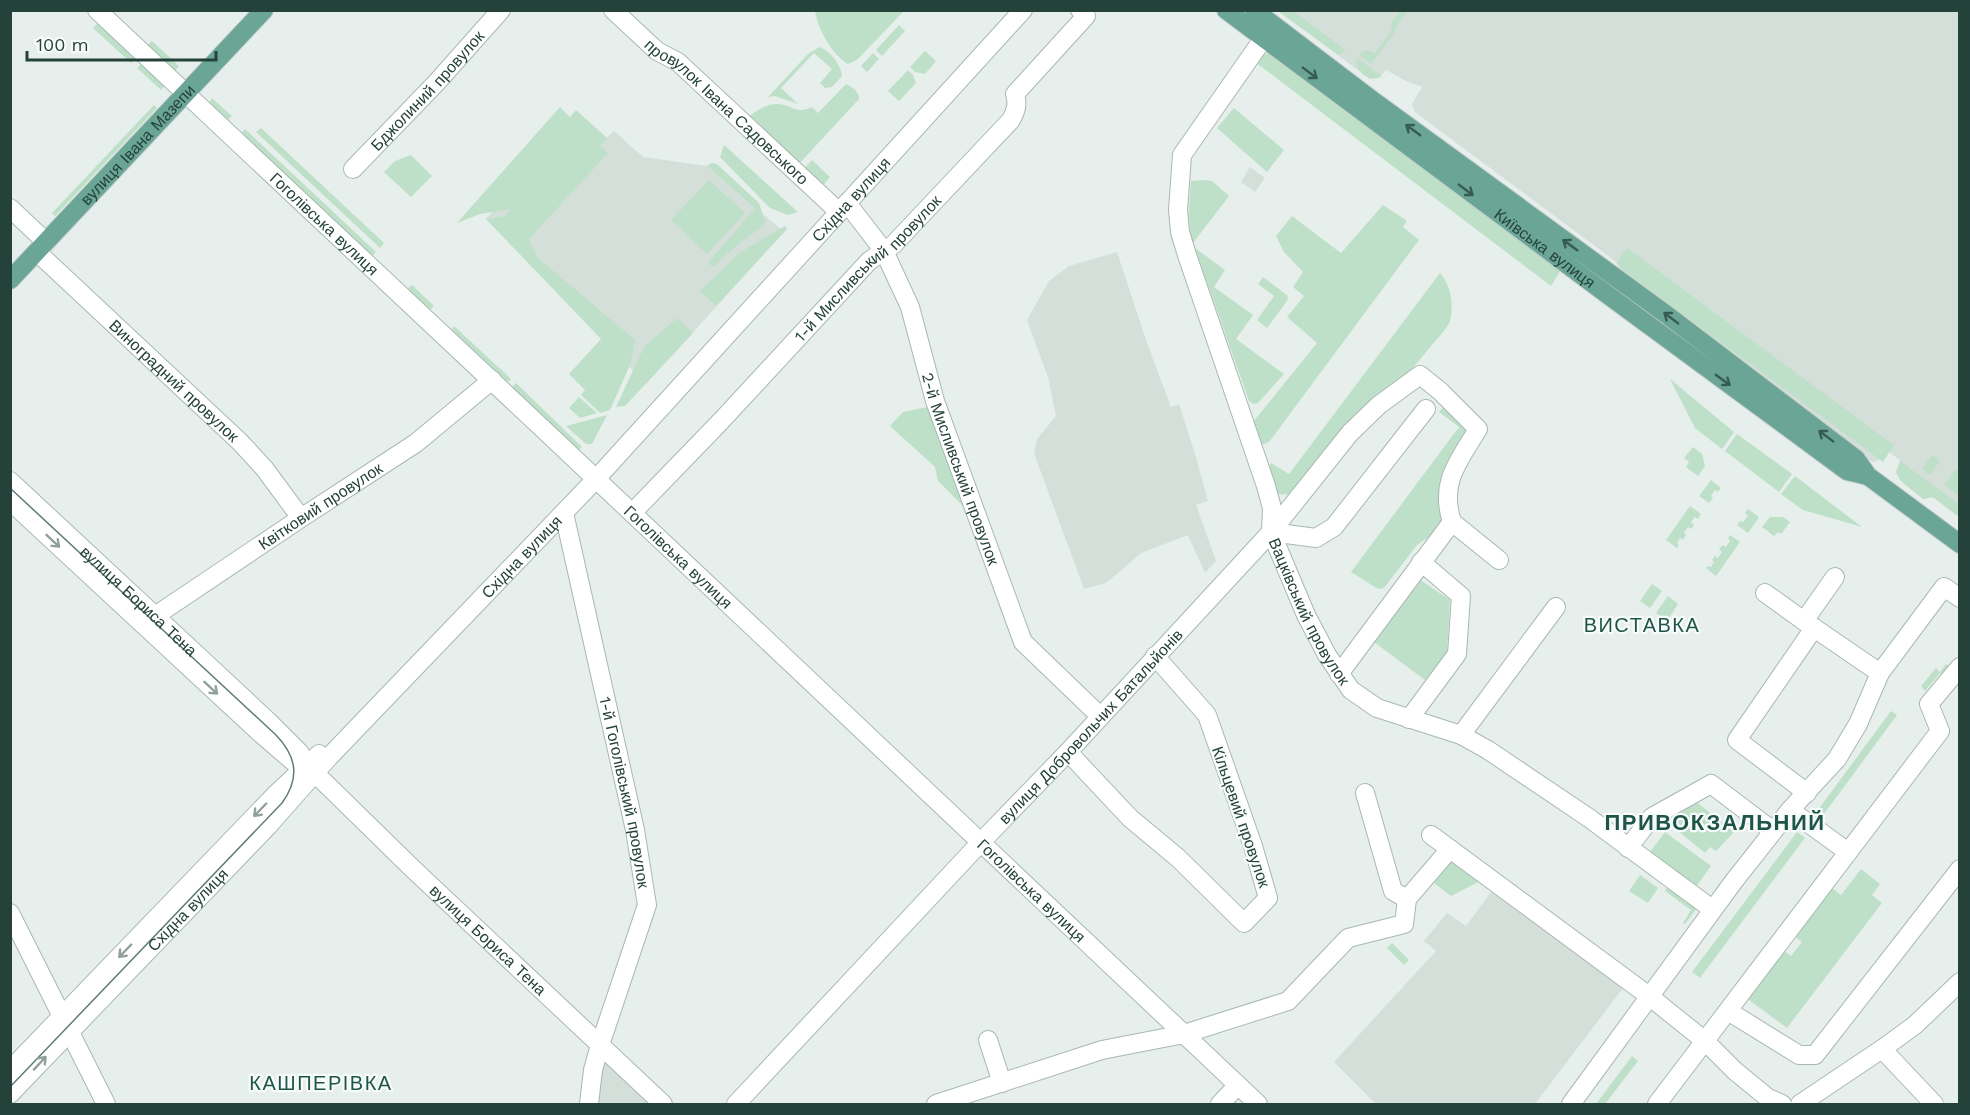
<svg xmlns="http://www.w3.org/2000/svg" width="1970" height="1115" font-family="'Work Sans',sans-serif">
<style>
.built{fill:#d4dfda}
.green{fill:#bfe0c8}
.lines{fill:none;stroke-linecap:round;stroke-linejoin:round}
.minor-casing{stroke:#a8b8b2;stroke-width:20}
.major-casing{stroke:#c2cac8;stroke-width:20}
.minor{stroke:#fff;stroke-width:18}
.major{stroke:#6aa596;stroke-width:18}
.tram{stroke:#5f7d75;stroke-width:1.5}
.oneway{stroke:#365b51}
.oneway2{stroke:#92a09c}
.labels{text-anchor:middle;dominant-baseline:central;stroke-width:4.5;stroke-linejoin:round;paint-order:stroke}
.street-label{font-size:16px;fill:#24423a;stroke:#f7fbf9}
.quarter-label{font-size:20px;letter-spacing:1.5px;fill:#1f5548;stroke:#f7fbf9}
.district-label{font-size:22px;font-weight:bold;letter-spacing:1.5px;fill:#1f5548;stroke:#f7fbf9}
</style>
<rect width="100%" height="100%" fill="#e6efeb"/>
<g class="built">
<path d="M1278,11H1959V517L1933,497L1923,499L1903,483L1896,472L1900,460L1886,450L1881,458L1875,462L1871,461L1625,277L1615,261L1415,112L1412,104L1422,87L1420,86L1406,81L1386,70L1379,78L1370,79Z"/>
<path d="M581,116L606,138L614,131L643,157L707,166L784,232L646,384L486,219Z"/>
<path d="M1250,167L1265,178L1255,192L1241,182Z"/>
<path d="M1117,252L1147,343L1171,407L1179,404L1195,454L1208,501L1196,505L1216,561L1205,573L1188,535L1141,553L1106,583L1084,589L1034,453L1037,439L1056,416L1048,377L1027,320L1049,281L1069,266Z"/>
<path d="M1491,892L1623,988L1535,1104H1376L1334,1062L1436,951L1424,941L1447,913L1466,926Z"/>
<path d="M603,1060L650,1104H592Z"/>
</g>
<g class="green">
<path d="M815,11V10L904,11L858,59L848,64C831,54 818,29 815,11Z"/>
<path d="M1278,11H1293L1346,50L1339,55Z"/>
<path d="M1400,11H1408L1398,23L1395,32L1371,64L1359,54L1366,50L1375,53L1391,32L1392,22Z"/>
<path d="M98,23L136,58L131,63L93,28Z"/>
<path d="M899,25L905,31L882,56L876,50Z"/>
<path d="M152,41L179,66L175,71L147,45Z"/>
<path d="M819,47C830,50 841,65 842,76L832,87L825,88L820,83L832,69L814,53L781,88L798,104L775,96L768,97L808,54Z"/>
<path d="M925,51L936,61L925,74L915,72L910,67Z"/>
<path d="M873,53L879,59L867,72L861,66Z"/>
<path d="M1270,53L1561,270L1551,286L1255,62L1262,55Z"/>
<path d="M1357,58L1382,76C1370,84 1354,71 1357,58Z"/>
<path d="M142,63L165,86L161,90L137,68Z"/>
<path d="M908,70L913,75L916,83L899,101L888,91Z"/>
<path d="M846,84C852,86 860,93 859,99L797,166L747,118C757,110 770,101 784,105C798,109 797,113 812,107L818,113Z"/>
<path d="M212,98L232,116L227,121L209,103Z"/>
<path d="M154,105L157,108L55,216L52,213Z"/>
<path d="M560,107L570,117L576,110L607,138L600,146L608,153L529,239L537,257L635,340L630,365L610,410L600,413L581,395L585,390L569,374L601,339L486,219L505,216L511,209L480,214L457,223Z"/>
<path d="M1234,108L1284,150L1267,172L1217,128Z"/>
<path d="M261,128L384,243L380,248L256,132Z"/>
<path d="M245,129L376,252L372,256L241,134Z"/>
<path d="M724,145L798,212L788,215L770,208L720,157Z"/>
<path d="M411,155L432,176L411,197L384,172L395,161Z"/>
<path d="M812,160L830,177L821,188L802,171Z"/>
<path d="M712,163L717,164L759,203L765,222L763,226L736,246L713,267L708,263L755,208L707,166Z"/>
<path d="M709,180L745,213L707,254L671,220Z"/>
<path d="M1204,180L1212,181L1229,196L1193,243C1187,222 1189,202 1191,181Z"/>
<path d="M1383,205L1407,221L1403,227L1419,240L1269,442L1261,445L1253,422L1317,343L1287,317L1304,296L1293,287L1303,272L1284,252L1276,236L1292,216L1341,253Z"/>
<path d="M785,226L787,229L716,306L700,291L739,253Z"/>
<path d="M1195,248L1225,270L1214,287L1253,315L1236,339L1284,374L1258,403L1254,404L1249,401Z"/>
<path d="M1627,248L1894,445L1883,462L1623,270L1617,263Z"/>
<path d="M1440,273C1451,285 1454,305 1450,321C1447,329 1437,339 1431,346C1389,399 1339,445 1292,493C1272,500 1273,483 1268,468L1271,463L1289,474Z"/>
<path d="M1263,277L1288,296L1287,301L1267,328L1257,320L1274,296L1258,284Z"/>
<path d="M412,285L434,306L430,310L407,289Z"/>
<path d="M677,318L693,333L625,406L616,407L644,347Z"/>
<path d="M454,326L511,379L507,383L451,330Z"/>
<path d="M1670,379L1734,432L1722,449L1695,428Z"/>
<path d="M516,383L582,447L579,450L512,387Z"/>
<path d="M579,397L597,413L580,418L569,408Z"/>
<path d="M933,406L968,504L964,507L938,481L935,467L890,426L903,412Z"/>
<path d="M1444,406L1468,428L1449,510L1429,537L1417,545L1384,588L1378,589L1351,572L1459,427L1439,412Z"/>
<path d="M607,415L592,444H586L566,426Z"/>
<path d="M1737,434L1792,474L1779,492L1725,451Z"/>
<path d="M1693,447L1702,454L1705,466L1698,476L1686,467L1689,462L1684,458Z"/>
<path d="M1932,455L1940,461L1930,475L1922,469Z"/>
<path d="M1900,461L1959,504V517L1933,497L1923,499L1900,480L1896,472Z"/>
<path d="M1956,469L1959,472V496L1944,485Z"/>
<path d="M1795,476L1862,527L1803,510L1781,494Z"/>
<path d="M1711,480L1721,488L1718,492L1715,490L1711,496L1713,498L1709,503L1699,496Z"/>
<path d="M1690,506L1701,514L1698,519L1695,517L1691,522L1694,525L1691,529L1688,527L1684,533L1686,535L1683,540L1680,538L1677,543L1679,544L1677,548L1666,540Z"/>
<path d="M1748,509L1759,517L1748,533L1737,525L1740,521L1743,522L1748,516L1745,513Z"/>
<path d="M1770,517H1783L1790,522L1781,534L1778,532L1774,536L1762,527Z"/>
<path d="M1730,535L1740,542L1716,576L1706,568L1708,566L1711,567L1714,562L1712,560L1715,556L1718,558L1722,552L1719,549L1723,545L1726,547L1730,541L1728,538Z"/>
<path d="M1419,579L1450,600L1447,652L1425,680L1374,642Z"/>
<path d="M1652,584L1662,591L1650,608L1640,601Z"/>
<path d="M1668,596L1678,604L1667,621L1656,613Z"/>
<path d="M1946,664L1950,667L1943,675L1940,673L1925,691L1921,686L1936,668L1940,672Z"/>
<path d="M1891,711L1897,715L1821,818L1815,814Z"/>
<path d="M1695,801L1734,832L1716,851L1710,847L1705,853L1662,818Z"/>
<path d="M1665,832L1711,866L1696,887L1650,852Z"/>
<path d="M1797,832L1805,838L1700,978L1692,972Z"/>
<path d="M1452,860L1478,882L1451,896L1434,883Z"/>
<path d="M1861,869L1880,884L1872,895L1882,903L1787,1028L1745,997L1782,949L1791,956L1802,942L1792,934L1829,886L1841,895Z"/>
<path d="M1640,875L1658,888L1648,903L1629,891Z"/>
<path d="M1667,887L1697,908L1685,924L1683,923L1691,910L1665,891Z"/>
<path d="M1392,943L1409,960L1404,965L1387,948Z"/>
<path d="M1632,1056L1638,1061L1605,1104H1596Z"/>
</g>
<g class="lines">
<g class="minor-casing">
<g id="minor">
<path id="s1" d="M97,10L542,428L1258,1104"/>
<path id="s2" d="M613,10L657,51L678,62L839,212"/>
<path id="s3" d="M1263,39L1182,155L1178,210L1180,232L1187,255L1266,486L1272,508L1271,532L1306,615L1327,655L1351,690L1377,708L1461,735L1488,750L1589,818L1712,909"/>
<path id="s4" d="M353,169L437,82L501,10"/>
<path id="s5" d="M847,203L884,251L910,307L935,401L1023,642L1100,716"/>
<path d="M10,208L46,242"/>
<path id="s6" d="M37,252L240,442L264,468L301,518"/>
<path id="s7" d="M10,481L269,722L300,753"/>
<path id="s8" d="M10,501L259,732L302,769L315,774L324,782L413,869L663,1104"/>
<path id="s9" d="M564,513L635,830L647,905L600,1045L593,1070L589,1104"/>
<path id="s10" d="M632,513L721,421L869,261L893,245L1011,120C1016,111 1018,104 1015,94L1086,16L1080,10"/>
<path d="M1452,522L1499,560"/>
<path d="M1271,532L1316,538L1334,527L1426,409"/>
<path d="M1835,577L1804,621L1880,673"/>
<path d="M1765,593L1804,621"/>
<path id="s11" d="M143,624L301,518L416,443L492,380"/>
<path d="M1409,719L1457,654L1461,596L1421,562"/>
<path d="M1461,735L1556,607"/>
<path d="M1068,752L1130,818L1178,858L1244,923L1268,898L1253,846L1207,715L1155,656"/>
<path d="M1365,793L1393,891L1407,899"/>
<path d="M1807,793L1737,740L1814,628"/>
<path d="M1790,810L1848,852"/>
<path d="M1431,835L1649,996L1705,1041L1735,1071L1768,1098L1782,1104"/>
<path d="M1628,848L1652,817L1711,784L1773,831"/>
<path d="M10,913L106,1104"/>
<path d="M1728,1011L1799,1055H1815L1960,869"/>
<path d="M988,1040L1002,1083"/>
<path d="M1882,1049L1934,1104"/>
<path d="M10,1070L277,793L319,754"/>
<path id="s12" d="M10,1094L268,826L329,757L596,479L1023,10"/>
<path id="s13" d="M736,1104L981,842L1068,752L1271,532L1350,433L1379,405L1420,375L1440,391L1478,429C1459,461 1439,482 1452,522L1339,674"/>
<path d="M936,1104L1102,1050L1184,1034L1288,1001L1348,938L1404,924L1407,899L1450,849"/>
<path d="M1220,1104L1238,1085"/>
<path d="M1571,1104L1734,881L1790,810L1837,759L1858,724L1880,673L1944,587L1960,598"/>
<path d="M1657,1104L1940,731L1929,704L1960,667"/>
<path d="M1800,1104L1882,1049L1915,1025L1960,982"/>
</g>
</g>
<g class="major-casing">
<g id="major">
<path id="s14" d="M1226,10L1608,295L1847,471L1868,476"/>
<path d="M1254,10L1372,100L1667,315L1856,459L1868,476L1960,544"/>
<path id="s15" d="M10,280L264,10"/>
</g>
</g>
<use href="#minor" class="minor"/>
<use href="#major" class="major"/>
<path class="tram" d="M10,488L276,735C297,757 300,778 282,803L10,1087"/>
</g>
<defs><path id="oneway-shaft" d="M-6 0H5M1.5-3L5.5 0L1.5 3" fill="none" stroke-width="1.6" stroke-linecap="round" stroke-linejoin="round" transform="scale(1.5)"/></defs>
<g class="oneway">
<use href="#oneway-shaft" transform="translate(1310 73) rotate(37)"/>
<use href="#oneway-shaft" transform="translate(1413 130) rotate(-144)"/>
<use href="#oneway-shaft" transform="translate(1466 190) rotate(37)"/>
<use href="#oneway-shaft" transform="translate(1570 245) rotate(-144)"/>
<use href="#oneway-shaft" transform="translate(1671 318) rotate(-143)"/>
<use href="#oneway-shaft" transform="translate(1723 380) rotate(36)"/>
<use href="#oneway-shaft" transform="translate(1826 436) rotate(-143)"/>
</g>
<g class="oneway2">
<use href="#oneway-shaft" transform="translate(53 541) rotate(43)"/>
<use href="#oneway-shaft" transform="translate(211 688) rotate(43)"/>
<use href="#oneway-shaft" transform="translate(260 810) rotate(134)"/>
<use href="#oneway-shaft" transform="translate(125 951) rotate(134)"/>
<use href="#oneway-shaft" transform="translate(40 1063) rotate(-47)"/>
</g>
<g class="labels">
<g class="street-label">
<text stroke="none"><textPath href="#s4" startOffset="108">Бджолиний провулок</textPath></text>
<text stroke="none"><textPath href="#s2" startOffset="153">провулок Івана Садовського</textPath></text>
<text stroke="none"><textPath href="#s15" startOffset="186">вулиця Івана Мазепи</textPath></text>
<text stroke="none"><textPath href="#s12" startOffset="1228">Східна вулиця</textPath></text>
<text stroke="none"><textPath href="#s1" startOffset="312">Гоголівська вулиця</textPath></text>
<text stroke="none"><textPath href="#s14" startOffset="398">Київська вулиця</textPath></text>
<text stroke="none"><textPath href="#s10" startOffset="340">1-й Мисливський провулок</textPath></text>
<text stroke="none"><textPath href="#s6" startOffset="188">Виноградний провулок</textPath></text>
<text stroke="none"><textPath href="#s5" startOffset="292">2-й Мисливський провулок</textPath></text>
<text stroke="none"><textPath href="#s11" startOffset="213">Квітковий провулок</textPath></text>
<text stroke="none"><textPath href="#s12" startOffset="742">Східна вулиця</textPath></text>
<text stroke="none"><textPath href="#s1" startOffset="798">Гоголівська вулиця</textPath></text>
<text stroke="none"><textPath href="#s7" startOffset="176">вулиця Бориса Тена</textPath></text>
<text stroke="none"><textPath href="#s3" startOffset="622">Вацківський провулок</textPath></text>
<text stroke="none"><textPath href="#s13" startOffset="518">вулиця Добровольчих Батальйонів</textPath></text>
<text stroke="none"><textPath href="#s9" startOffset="286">1-й Гоголівський провулок</textPath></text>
<text transform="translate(1241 817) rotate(71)">Кільцевий провулок</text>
<text stroke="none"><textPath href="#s1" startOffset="1284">Гоголівська вулиця</textPath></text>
<text stroke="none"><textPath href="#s12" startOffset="256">Східна вулиця</textPath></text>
<text stroke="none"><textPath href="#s8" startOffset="650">вулиця Бориса Тена</textPath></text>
</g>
<g class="quarter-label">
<text x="1642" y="625">ВИСТАВКА</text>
<text x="321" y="1083">КАШПЕРІВКА</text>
</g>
<g class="district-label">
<text x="1715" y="822">ПРИВОКЗАЛЬНИЙ</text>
</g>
</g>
<rect width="1970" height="1115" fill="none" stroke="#24423a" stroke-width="24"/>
<path d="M27 51v9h189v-9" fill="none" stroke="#24423a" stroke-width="3"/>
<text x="36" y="51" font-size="18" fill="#24423a" stroke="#f7fbf9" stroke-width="4.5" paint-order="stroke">100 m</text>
</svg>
